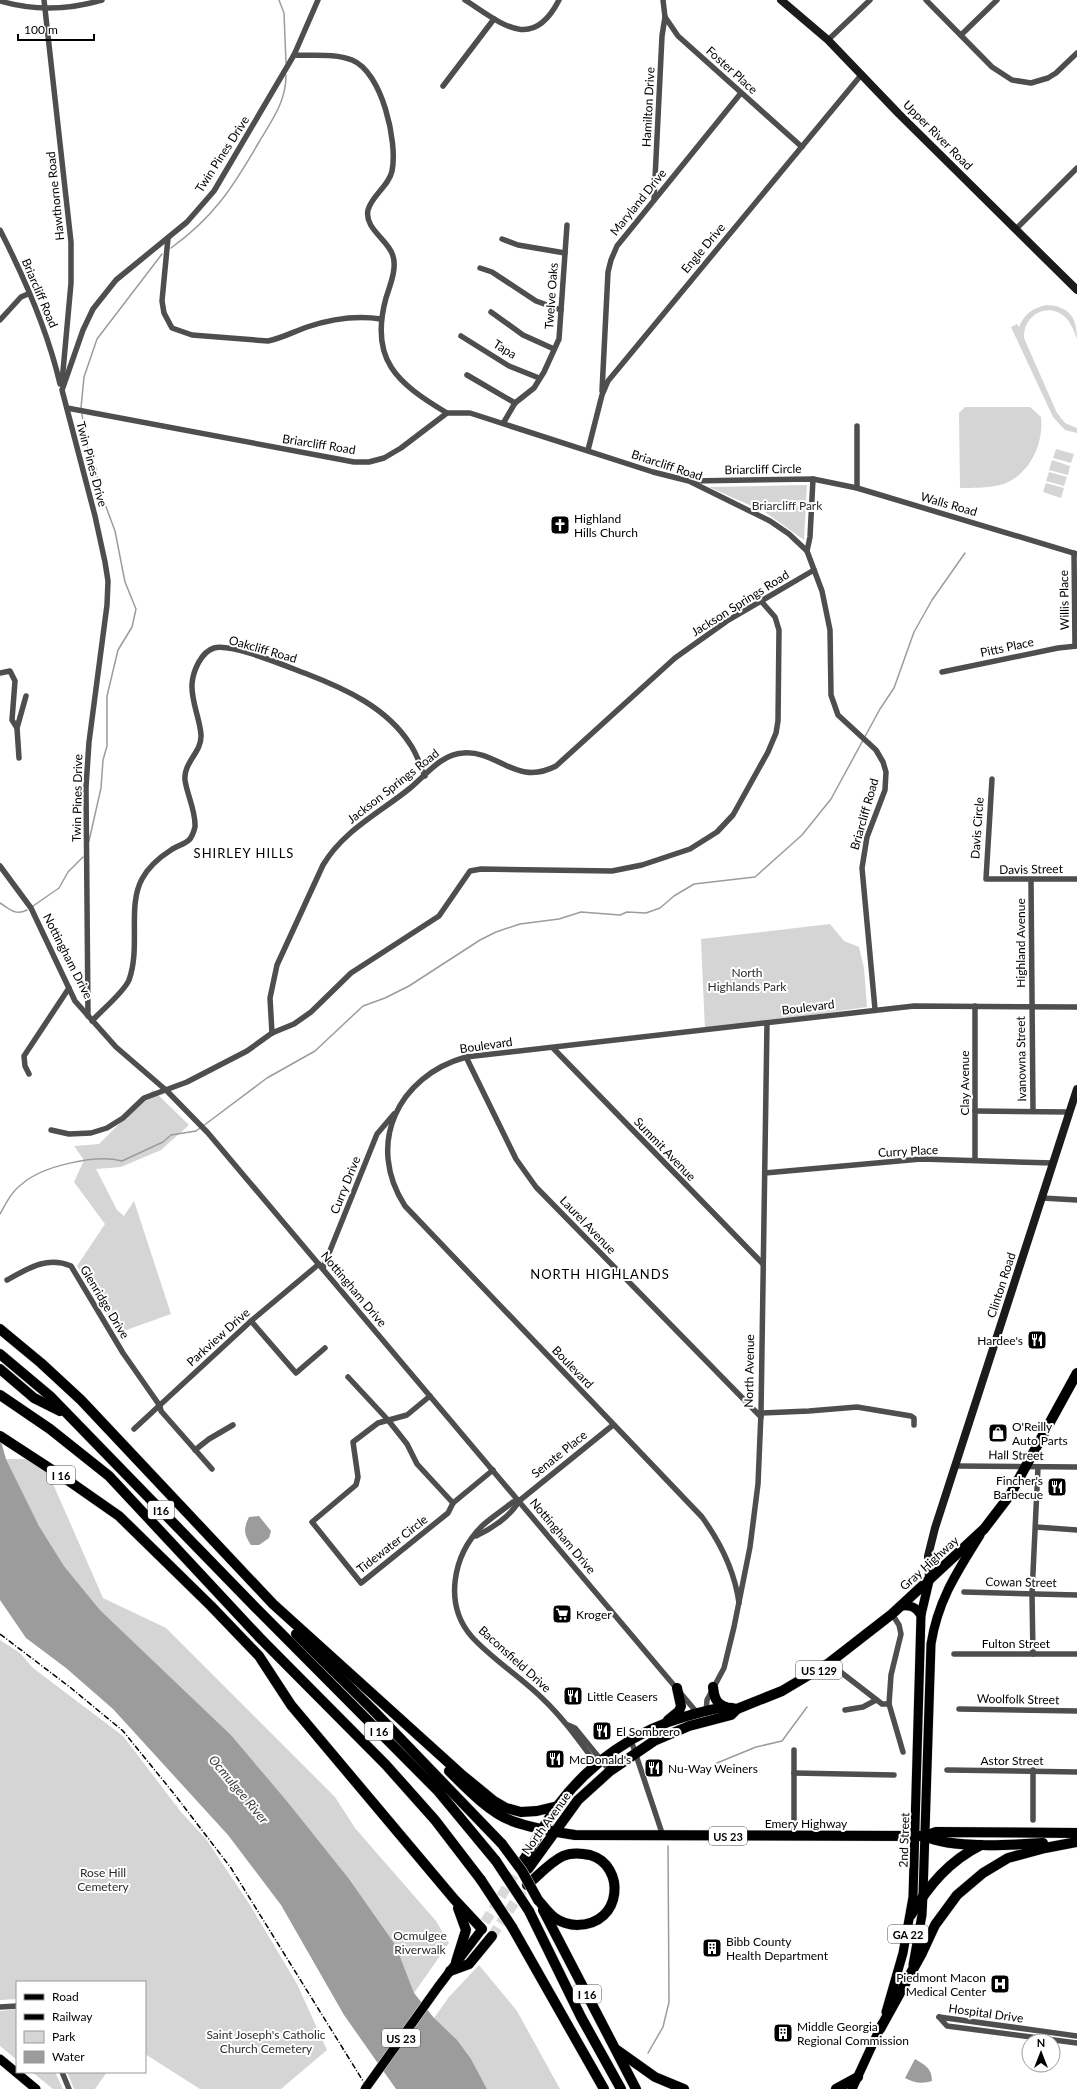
<svg xmlns="http://www.w3.org/2000/svg" width="1077" height="2089" font-family="Lato,sans-serif">
<style>
.green{fill:#d5d5d5}
.water{fill:#9c9c9c}
.lines{fill:none;stroke-linecap:round;stroke-linejoin:round}
.stream{stroke:#9c9c9c;stroke-width:1.5}
.highway-tunnel{stroke:#d9d9d9;stroke-width:10;stroke-dasharray:10 5;stroke-linecap:butt}
.primary-casing{stroke:#dbdbdb;stroke-width:10}
.highway-casing{stroke:#dbdbdb;stroke-width:11}
.street{stroke:#4e4e4e;stroke-width:5.5}
.secondary{stroke:#1b1b1b;stroke-width:8}
.primary{stroke:#000;stroke-width:9}
.highway{stroke:#000;stroke-width:10}
.rail{stroke:#000;stroke-width:1.5;stroke-dasharray:6 2 1 2;stroke-linecap:butt}
.primary-bridge-casing{stroke:#dbdbdb;stroke-width:10;stroke-linecap:butt}
.highway-bridge-casing{stroke:#dbdbdb;stroke-width:11;stroke-linecap:butt}
.primary-bridge{stroke:#000;stroke-width:9}
.highway-bridge{stroke:#000;stroke-width:10}
.labels{text-anchor:middle;dominant-baseline:central;stroke-width:4;stroke-linejoin:round;paint-order:stroke}
.shield{fill:#fff;stroke:#4c4c4c;stroke-width:1}
.shield-label{font-size:11px;font-weight:bold;fill:#000}
.street-label{font-size:12px;fill:#000;stroke:#fff}
.park-label{font-size:12px;fill:#2c2c2c;stroke:#fff}
.poi-label{font-size:12px;fill:#000;stroke:#fff;text-anchor:start}
.neighbourhood-label{font-size:13px;letter-spacing:1px;fill:#000;stroke:#fff}
.water-label{font-size:13px;font-style:italic;fill:#3d3d3d;stroke:#fff}
</style>
<rect width="100%" height="100%" fill="#fff"/>
<g class="green">
<path d="M1046,305C1069,306 1077,317 1077,339C1074,331 1071,323 1065,317C1048,301 1023,315 1024,338L1057,413L1065,423L1077,428V433L1065,430L1053,417L1011,327L1017,324L1019,327C1024,314 1033,308 1046,305Z"/>
<path d="M965,407H1030L1041,417C1044,444 1029,477 1000,485C987,488 973,488 960,488L959,413Z"/>
<path d="M1056,449L1074,454L1071,463L1053,458Z"/>
<path d="M1052,460L1070,466L1068,475L1049,470Z"/>
<path d="M1049,472L1067,477L1064,486L1046,481Z"/>
<path d="M1046,483L1064,488L1061,498L1043,492Z"/>
<path d="M807,485L804,540L765,512L709,487Z"/>
<path d="M830,924L844,941L859,947L864,968L867,1007L705,1030L701,939Z"/>
<path d="M153,1090L189,1125L161,1150L121,1167L96,1169L117,1210L124,1216L134,1201L171,1314L118,1333L77,1266L105,1224L74,1182L84,1160L74,1146L99,1144Z"/>
<path d="M6,1459H40L50,1477L103,1598L166,1628L335,1797L355,1828L436,1921L449,1943L414,1993L396,1946L286,1800L231,1735L100,1610L64,1566L39,1526Z"/>
<path d="M0,1640L20,1653L33,1668L123,1736L181,1812L206,1839L250,1905L297,1984L327,2050L281,2089H200L145,2054V1982H17V1999L0,2000Z"/>
<path d="M479,1965L517,2011L560,2089H487L471,2059L434,2018L449,1997Z"/>
<path d="M17,2009V2060L0,2046V2011Z"/>
<path d="M32,2072H55L63,2089H53Z"/>
<path d="M67,2072H107L95,2089H74Z"/>
</g>
<g class="water">
<path d="M0,1438L6,1459L39,1526L64,1566L100,1610L231,1735L286,1800L349,1879L396,1946L414,1993L434,2018L457,2040L471,2059L487,2089H396L344,2015L281,1905L228,1835L113,1709L66,1668L26,1638L0,1600Z"/>
<path d="M259,1516L271,1531L269,1538L259,1545H251C244,1535 243,1529 249,1517Z"/>
<path d="M915,2059C925,2065 932,2068 932,2081C922,2084 914,2083 905,2078Z"/>
</g>
<g class="lines">
<g class="stream">
<path d="M279,0L284,13L286,63"/>
<path d="M171,248C214,217 233,187 259,142C272,120 286,102 286,75"/>
<path d="M81,408L84,377L97,339L162,254"/>
<path d="M82,414L86,442L90,456L96,468L99,488L115,531L125,582L136,609L132,627L118,650L107,696V746L103,760L101,788L89,841"/>
<path d="M0,903C10,909 15,916 27,910"/>
<path d="M33,906L59,888L68,872L83,857"/>
<path d="M203,1126L267,1078L315,1051L363,1006L385,998L409,986L480,940L496,932L520,924L559,919L581,912L620,915L627,912L646,913L660,908L674,896L694,884L755,877L802,835L831,799L880,709L894,688L914,632L932,600L965,553"/>
<path d="M0,1214C6,1203 12,1191 22,1184C42,1166 96,1154 122,1161L163,1142L171,1135L196,1131L200,1128"/>
<path d="M717,1763L756,1747L782,1741L807,1707"/>
<path d="M648,2053L663,2027L669,2002L668,1846"/>
</g>
<g class="highway-tunnel">
<path d="M485,1922L523,1861"/>
<path d="M492,1936L531,1878"/>
</g>
<g class="primary-casing">
<g id="primary">
<path d="M901,1606C911,1605 916,1607 921,1615"/>
<path d="M913,1965L922,1915L923,1894L931,1644C938,1600 957,1572 980,1535"/>
<path d="M438,1987L482,1929"/>
<path d="M886,2012L903,1953L913,1897L921,1615L929,1581"/>
<path d="M0,2059L36,2089"/>
<path d="M852,2089L882,2024"/>
</g>
</g>
<g class="highway-casing">
<g id="highway">
<path d="M0,1329L41,1363L81,1400L273,1604L461,1774L494,1801L506,1808L521,1812L537,1811L558,1806"/>
<path d="M0,1354L50,1396L255,1607L438,1791L496,1861"/>
<path d="M0,1369L34,1398L60,1411"/>
<path d="M0,1395L50,1429L109,1476L260,1638L386,1765L435,1820L481,1880"/>
<path d="M0,1436L66,1479L119,1516L211,1606L259,1656L291,1705L454,1899L482,1929"/>
<path d="M296,1634L373,1710L502,1844"/>
<path d="M713,1687C714,1697 716,1704 726,1707"/>
<path d="M668,1720L679,1711L681,1706L677,1688"/>
<path d="M449,1771C466,1788 490,1813 512,1821C531,1828 555,1832 575,1835L925,1836L936,1832L1077,1833"/>
<path d="M925,1836C951,1849 1013,1845 1043,1843"/>
<path d="M523,1861C535,1842 545,1822 559,1804C590,1763 636,1730 687,1716C703,1712 720,1705 737,1709"/>
<path d="M528,1869L578,1800L610,1771L654,1741L689,1726L731,1715L737,1709L782,1691L829,1663L892,1614L984,1529L1010,1495L1077,1373"/>
<path d="M527,1885C538,1876 550,1862 563,1856C572,1852 581,1853 590,1855C626,1865 623,1925 577,1925C570,1925 560,1922 555,1918C548,1913 543,1905 538,1900"/>
<path d="M543,1910L636,2089"/>
<path d="M529,1911L581,2017L621,2089"/>
<path d="M911,1915C929,1885 949,1861 981,1845"/>
<path d="M512,1927L604,2089"/>
<path d="M456,1962L466,1930L458,1908"/>
<path d="M450,1971L469,1964L492,1936"/>
<path d="M880,2029L922,1953L935,1925L957,1895L983,1873L1008,1858L1045,1848L1077,1842"/>
<path d="M617,2050L655,2077L684,2089"/>
<path d="M836,2089L858,2077"/>
</g>
</g>
<g class="street">
<path d="M44,0L71,242V283L62,382"/>
<path d="M465,0C501,23 532,53 559,0"/>
<path d="M663,0L665,17L678,36L802,147"/>
<path d="M926,0L992,67L1012,80L1031,83L1048,78L1056,73L1077,53"/>
<path d="M0,1C34,11 68,10 102,0"/>
<path d="M961,35L997,0"/>
<path d="M828,40L870,0"/>
<path d="M294,55C312,56 335,53 352,60C382,72 398,142 392,171C389,186 372,195 368,210C364,229 389,240 393,256C397,269 390,285 386,298C369,360 397,383 447,413"/>
<path d="M443,86L494,19"/>
<path d="M654,199L662,36L665,17"/>
<path d="M1016,229L1077,168"/>
<path d="M0,230C24,277 48,332 60,384"/>
<path d="M168,238L162,301L164,313L172,328L192,335L268,341C282,338 293,332 307,327C331,319 355,315 381,319"/>
<path d="M502,239L518,245L565,253"/>
<path d="M480,268L492,272L536,301L561,310"/>
<path d="M491,312L523,335L554,349"/>
<path d="M0,320L21,297L28,294"/>
<path d="M461,336L509,366L539,378"/>
<path d="M467,375L515,403"/>
<path d="M602,391L608,272L611,260L617,246L741,93"/>
<path d="M67,408L354,462H369L384,458L401,448L447,413H470L653,472L689,481L770,521L789,534L807,551L822,591L830,630L831,695L838,715L876,750L883,762L886,772L885,790L867,837L862,868L875,1009"/>
<path d="M504,422L515,403L534,388L544,372L559,339L567,225"/>
<path d="M857,426V488"/>
<path d="M588,450L602,395L608,381L862,74"/>
<path d="M691,481L813,479L857,488L1077,554"/>
<path d="M807,551L810,537L813,479"/>
<path d="M1074,553L1075,646"/>
<path d="M942,672L1058,648L1077,646"/>
<path d="M0,673L10,671L15,681L12,720L17,728L19,758"/>
<path d="M17,728L26,696"/>
<path d="M992,779L986,879H1077"/>
<path d="M0,866L31,908L75,1001L116,1047L167,1091L208,1133L699,1715"/>
<path d="M1031,880L1033,1111"/>
<path d="M88,1016L86,787L89,742L107,605L108,581L105,562L95,516L62,390L83,330L93,309L116,280L187,222L214,191L294,55L318,0"/>
<path d="M92,1021C102,1010 124,992 129,980C141,947 127,906 142,879C149,866 160,857 171,850C177,846 185,844 189,840C192,837 194,831 195,827C196,811 187,795 185,780C183,763 202,752 201,735C200,718 191,702 192,684C193,671 201,652 214,648C232,643 288,667 307,674C346,689 387,708 410,744C417,754 420,765 425,776"/>
<path d="M272,1033L270,998L277,965L323,865C343,831 379,813 409,789C425,776 441,754 463,753C498,750 516,787 556,766L675,658L727,621L814,570"/>
<path d="M553,1048L763,1264"/>
<path d="M466,1057L516,1159L536,1187L761,1417"/>
<path d="M29,1074L25,1066L24,1056L69,988"/>
<path d="M975,1111L1069,1112"/>
<path d="M51,1130L69,1134L91,1133L107,1128L123,1118L144,1098L187,1082L247,1051L272,1033L294,1024L311,1012L351,973L439,916L470,871L481,869L612,871L642,865L690,849L717,832L733,815L768,752L776,733L778,721L779,630L775,617L761,601"/>
<path d="M975,1160V1006"/>
<path d="M765,1173L921,1159L1053,1163"/>
<path d="M1042,1198L1077,1200"/>
<path d="M323,1268L377,1134L394,1114"/>
<path d="M7,1280C29,1268 47,1256 71,1266L123,1353L160,1406L161,1411L212,1469"/>
<path d="M251,1321L296,1373L325,1348"/>
<path d="M348,1377L388,1420L407,1444L417,1464L453,1503"/>
<path d="M430,1396L407,1415L378,1423L353,1442L358,1477L356,1485L312,1522L361,1583L448,1513L453,1503L493,1470"/>
<path d="M761,1413L809,1411L857,1407L911,1416L914,1418V1425"/>
<path d="M134,1429L251,1321L319,1264"/>
<path d="M195,1450L209,1439L233,1425"/>
<path d="M956,1466L1077,1467"/>
<path d="M519,1501L513,1502C503,1510 492,1517 482,1526C453,1555 443,1604 472,1637C493,1660 521,1677 543,1699C564,1719 580,1742 597,1765"/>
<path d="M1036,1527L1077,1530"/>
<path d="M476,1536C491,1529 511,1516 519,1501L613,1425"/>
<path d="M964,1592L1077,1595"/>
<path d="M739,1603C735,1573 720,1542 702,1517L405,1206C365,1144 398,1076 466,1057L914,1006L1077,1007"/>
<path d="M892,1614L899,1625L901,1634L891,1675L889,1704L903,1752"/>
<path d="M954,1654H1077"/>
<path d="M1033,1654L1032,1594L1038,1467"/>
<path d="M829,1663L882,1704H889"/>
<path d="M959,1709L1077,1711"/>
<path d="M845,1710L863,1707L876,1700"/>
<path d="M706,1713L707,1700L724,1668L734,1627L750,1547L758,1484L761,1413L767,1023"/>
<path d="M568,1725L575,1728L610,1771"/>
<path d="M631,1740L663,1836"/>
<path d="M947,1770L1077,1772"/>
<path d="M1033,1770V1820"/>
<path d="M794,1773L894,1775"/>
<path d="M794,1836V1750"/>
<path d="M0,2007L17,2006"/>
<path d="M939,2017L947,2026L1077,2043"/>
<path d="M939,2017L1077,2036"/>
<path d="M62,2072L69,2089"/>
</g>
<g class="secondary">
<path d="M781,0L828,40L899,114L1077,290"/>
<path d="M929,1581L928,1556L935,1528L1077,1089"/>
</g>
<use href="#primary" class="primary"/>
<use href="#highway" class="highway"/>
<path class="rail" d="M0,1634L71,1688L123,1731L175,1795L231,1868L368,2089"/>
<g class="primary-bridge-casing">
<path id="primary-bridge" d="M365,2089L438,1987"/>
</g>
<g class="highway-bridge-casing">
<g id="highway-bridge">
<path d="M502,1844L522,1871L538,1900"/>
<path d="M496,1861L529,1911"/>
<path d="M481,1880L512,1927"/>
</g>
</g>
<use href="#primary-bridge" class="primary-bridge"/>
<use href="#highway-bridge" class="highway-bridge"/>
</g>
<defs>
<g id="church-square" transform="scale(1)"><rect x="-9" y="-9" width="18" height="18" rx="4" fill="#000" stroke="#fff"/><path d="M-1.2-6h2.4v3.5h3.3v2.4h-3.3V6h-2.4V-.1h-3.3v-2.4h3.3Z" fill="#fff"/></g>
<g id="restaurant-square" transform="scale(1)"><rect x="-9" y="-9" width="18" height="18" rx="4" fill="#000" stroke="#fff"/><path d="M-5-6h1v4h1v-4h1v4h1v-4h1v5L-1.5 .5V6h-2V.5L-5-1ZM5-6V6H3V1.5H1.5Q1.5-4 5-6Z" fill="#fff"/></g>
<g id="shop-square" transform="scale(1)"><rect x="-9" y="-9" width="18" height="18" rx="4" fill="#000" stroke="#fff"/><path d="M-5-2.5h2.3a2.7 3.5 0 0 1 5.4 0H5L5.5 6h-11ZM-1.5-2.5h3a1.5 2.3 0 0 0-3 0Z" fill="#fff"/></g>
<g id="supermarket-square" transform="scale(1)"><rect x="-9" y="-9" width="18" height="18" rx="4" fill="#000" stroke="#fff"/><path d="M-6-5.5h2.5l.6 2H6L4.5 2H-2.5L-4.4-4H-6ZM-1.5 3.2a1.3 1.3 0 1 0 .1 0ZM3 3.2a1.3 1.3 0 1 0 .1 0Z" fill="#fff"/></g>
<g id="building-square" transform="scale(1)"><rect x="-9" y="-9" width="18" height="18" rx="4" fill="#000" stroke="#fff"/><path d="M-4-6H4V6H1V3H-1V6H-4ZM-2.5-4.3h1.7v1.8h-1.7ZM.8-4.3h1.7v1.8H.8ZM-2.5-1h1.7V.8h-1.7ZM.8-1h1.7V.8H.8Z" fill="#fff"/></g>
<g id="hospital-square" transform="scale(1)"><rect x="-9" y="-9" width="18" height="18" rx="4" fill="#000" stroke="#fff"/><path d="M-5-5h3v3.5h4V-5h3V5h-3V1.5h-4V5h-3Z" fill="#fff"/></g>
</defs>
<g fill-rule="evenodd">
<use href="#church-square" x="560" y="525"/>
<use href="#restaurant-square" x="1037" y="1340"/>
<use href="#shop-square" x="998" y="1433"/>
<use href="#restaurant-square" x="1057" y="1487"/>
<use href="#supermarket-square" x="562" y="1614"/>
<use href="#restaurant-square" x="573" y="1696"/>
<use href="#restaurant-square" x="602" y="1731"/>
<use href="#restaurant-square" x="555" y="1759"/>
<use href="#restaurant-square" x="654" y="1768"/>
<use href="#building-square" x="712" y="1948"/>
<use href="#hospital-square" x="1000" y="1984"/>
<use href="#building-square" x="783" y="2033"/>
</g>
<g class="labels">
<g class="shield">
<rect x="47" y="1466" width="28" height="18" rx="3"/>
<rect x="148" y="1501" width="26" height="18" rx="3"/>
<rect x="796" y="1661" width="46" height="18" rx="3"/>
<rect x="365" y="1722" width="28" height="18" rx="3"/>
<rect x="709" y="1827" width="38" height="18" rx="3"/>
<rect x="888" y="1925" width="40" height="18" rx="3"/>
<rect x="573" y="1985" width="28" height="18" rx="3"/>
<rect x="382" y="2029" width="38" height="18" rx="3"/>
</g>
<g class="shield-label">
<text x="61" y="1475">I 16</text>
<text x="161" y="1510">I16</text>
<text x="819" y="1670">US 129</text>
<text x="379" y="1731">I 16</text>
<text x="728" y="1836">US 23</text>
<text x="908" y="1934">GA 22</text>
<text x="587" y="1994">I 16</text>
<text x="401" y="2038">US 23</text>
</g>
<g class="street-label">
<text transform="translate(732 70) rotate(42)">Foster Place</text>
<text transform="translate(648 107) rotate(-87)">Hamilton Drive</text>
<text transform="translate(938 135) rotate(45)">Upper River Road</text>
<text transform="translate(222 154) rotate(-57)">Twin Pines Drive</text>
<text transform="translate(55 196) rotate(-96)">Hawthorne Road</text>
<text transform="translate(638 202) rotate(-51)">Maryland Drive</text>
<text transform="translate(703 248) rotate(-50)">Engle Drive</text>
<text transform="translate(40 293) rotate(67)">Briarcliff Road</text>
<text transform="translate(551 296) rotate(-86)">Twelve Oaks</text>
<text transform="translate(505 349) rotate(32)">Tapa</text>
<text transform="translate(319 444) rotate(9)">Briarcliff Road</text>
<text transform="translate(92 464) rotate(75)">Twin Pines Drive</text>
<text transform="translate(667 465) rotate(18)">Briarcliff Road</text>
<text transform="translate(763 469) rotate(-1)">Briarcliff Circle</text>
<text transform="translate(949 504) rotate(16)">Walls Road</text>
<text transform="translate(1064 600) rotate(-91)">Willis Place</text>
<text transform="translate(740 603) rotate(-32)">Jackson Springs Road</text>
<text transform="translate(1007 647) rotate(-12)">Pitts Place</text>
<text transform="translate(263 649) rotate(16)">Oakcliff Road</text>
<text transform="translate(393 786) rotate(-38)">Jackson Springs Road</text>
<text transform="translate(77 798) rotate(-89)">Twin Pines Drive</text>
<text transform="translate(864 814) rotate(-74)">Briarcliff Road</text>
<text transform="translate(977 828) rotate(-86)">Davis Circle</text>
<text transform="translate(1031 869) rotate(-1)">Davis Street</text>
<text transform="translate(1020 943) rotate(-90)">Highland Avenue</text>
<text transform="translate(68 956) rotate(63)">Nottingham Drive</text>
<text transform="translate(808 1007) rotate(-7)">Boulevard</text>
<text transform="translate(486 1045) rotate(-8)">Boulevard</text>
<text transform="translate(1021 1059) rotate(-91)">Ivanowna Street</text>
<text transform="translate(964 1083) rotate(-90)">Clay Avenue</text>
<text transform="translate(665 1149) rotate(46)">Summit Avenue</text>
<text transform="translate(908 1151) rotate(-3)">Curry Place</text>
<text transform="translate(345 1185) rotate(-68)">Curry Drive</text>
<text transform="translate(588 1225) rotate(46)">Laurel Avenue</text>
<text transform="translate(1001 1285) rotate(-72)">Clinton Road</text>
<text transform="translate(354 1289) rotate(50)">Nottingham Drive</text>
<text transform="translate(105 1302) rotate(59)">Glenridge Drive</text>
<text transform="translate(218 1337) rotate(-42)">Parkview Drive</text>
<text transform="translate(573 1367) rotate(46)">Boulevard</text>
<text transform="translate(749 1371) rotate(-89)">North Avenue</text>
<text transform="translate(559 1454) rotate(-39)">Senate Place</text>
<text transform="translate(1016 1455) rotate(1)">Hall Street</text>
<text transform="translate(563 1536) rotate(50)">Nottingham Drive</text>
<text transform="translate(392 1544) rotate(-38)">Tidewater Circle</text>
<text transform="translate(929 1563) rotate(-42)">Gray Highway</text>
<text transform="translate(1021 1582) rotate(1)">Cowan Street</text>
<text x="1016" y="1643">Fulton Street</text>
<text transform="translate(515 1659) rotate(42)">Baconsfield Drive</text>
<text transform="translate(1018 1699) rotate(1)">Woolfolk Street</text>
<text x="1012" y="1760">Astor Street</text>
<text transform="translate(546 1823) rotate(-54)">North Avenue</text>
<text x="806" y="1823">Emery Highway</text>
<text transform="translate(904 1840) rotate(-88)">2nd Street</text>
<text transform="translate(986 2013) rotate(8)">Hospital Drive</text>
</g>
<g class="park-label">
<text x="787" y="505">Briarcliff Park</text>
<text x="747" y="972">North<tspan x="747" dy="14">Highlands Park</tspan></text>
<text x="103" y="1872">Rose Hill<tspan x="103" dy="14">Cemetery</tspan></text>
<text x="420" y="1935">Ocmulgee<tspan x="420" dy="14">Riverwalk</tspan></text>
<text x="266" y="2034">Saint Joseph's Catholic<tspan x="266" dy="14">Church Cemetery</tspan></text>
</g>
<g class="poi-label">
<text x="574" y="518">Highland<tspan x="574" dy="14">Hills Church</tspan></text>
<text x="1023" y="1340" text-anchor="end">Hardee's</text>
<text x="1012" y="1426">O'Reilly<tspan x="1012" dy="14">Auto Parts</tspan></text>
<text x="1043" y="1480" text-anchor="end">Fincher's<tspan x="1043" dy="14">Barbecue</tspan></text>
<text x="576" y="1614">Kroger</text>
<text x="587" y="1696">Little Ceasers</text>
<text x="616" y="1731">El Sombrero</text>
<text x="569" y="1759">McDonald's</text>
<text x="668" y="1768">Nu-Way Weiners</text>
<text x="726" y="1941">Bibb County<tspan x="726" dy="14">Health Department</tspan></text>
<text x="986" y="1977" text-anchor="end">Piedmont Macon<tspan x="986" dy="14">Medical Center</tspan></text>
<text x="797" y="2026">Middle Georgia<tspan x="797" dy="14">Regional Commission</tspan></text>
</g>
<g class="neighbourhood-label">
<text x="244" y="853">SHIRLEY HILLS</text>
<text x="600" y="1274">NORTH HIGHLANDS</text>
</g>
<g class="water-label">
<text transform="translate(239 1789) rotate(50)">Ocmulgee River</text>
</g>
</g>
<rect x="16" y="1981" width="130" height="92" fill="#ffffff" stroke="#999999"/>
<rect x="24" y="1994" width="20" height="6" fill="#000000" stroke="#999999"/>
<text x="52" y="2001" font-size="12" fill="#000000">Road</text>
<rect x="24" y="2014" width="20" height="6" fill="#000000" stroke="#999999"/>
<text x="52" y="2021" font-size="12" fill="#000000">Railway</text>
<rect x="24" y="2031" width="20" height="12" fill="#d5d5d5" stroke="#999999"/>
<text x="52" y="2041" font-size="12" fill="#000000">Park</text>
<rect x="24" y="2051" width="20" height="12" fill="#9c9c9c" stroke="#999999"/>
<text x="52" y="2061" font-size="12" fill="#000000">Water</text>
<g transform="translate(1041 2053)"><circle r="19" fill="#ffffff" stroke="#999999"/>
<path d="M0-3L7 15L0 10L-7 15Z" fill="#000000"/>
<text y="-6" font-size="11" font-weight="bold" text-anchor="middle" fill="#000000">N</text>
</g>
<path d="M18 34v6h76v-6" fill="none" stroke="#000000" stroke-width="2"/>
<text x="24" y="34" font-size="12" fill="#000000" stroke="#ffffff" stroke-width="3" paint-order="stroke">100 m</text>
</svg>
